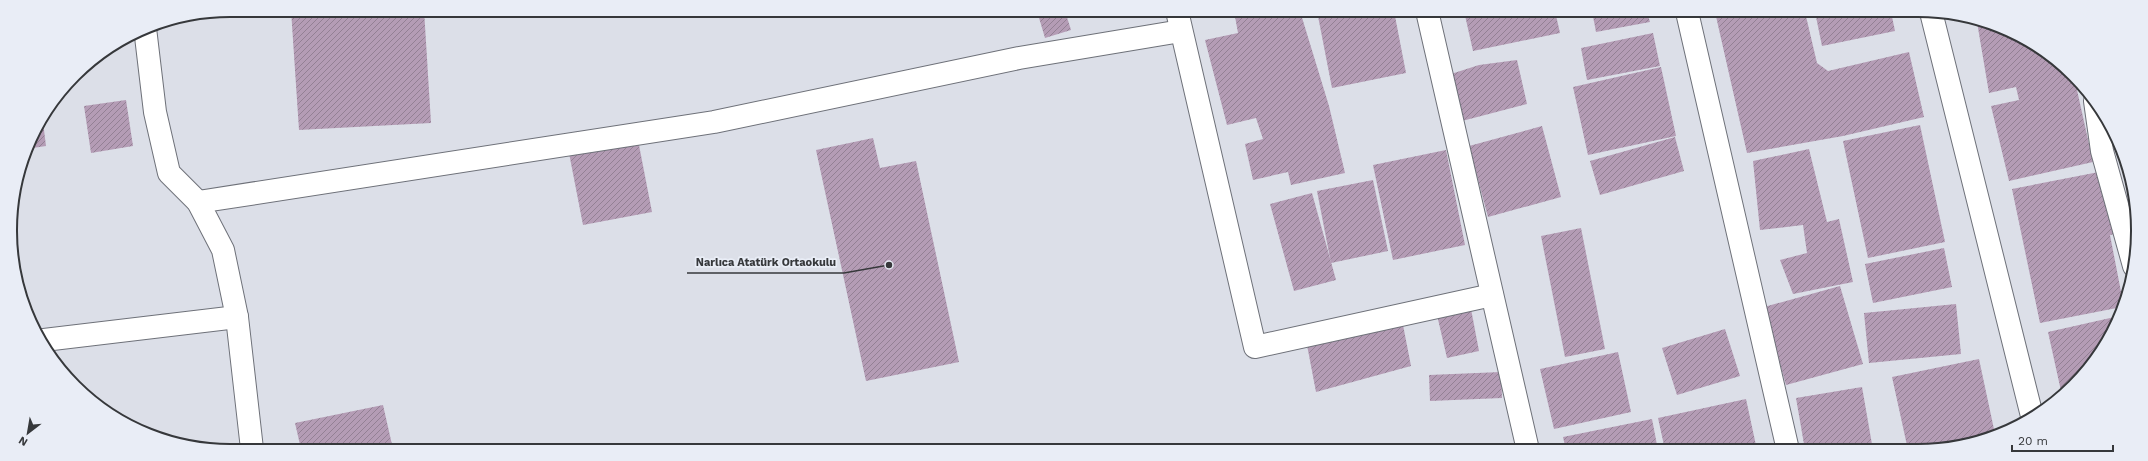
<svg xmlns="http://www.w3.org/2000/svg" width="2148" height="461" font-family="'Work Sans',sans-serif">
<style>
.building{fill:url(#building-hatch)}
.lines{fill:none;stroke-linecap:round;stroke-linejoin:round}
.minor-casing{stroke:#6e7179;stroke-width:24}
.minor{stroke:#fff;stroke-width:22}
.rim{fill:none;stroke:#36383b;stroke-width:2}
.leader{fill:none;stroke:#36383b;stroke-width:1.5}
.callout-dot{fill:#36383b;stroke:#e9edf6;stroke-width:1.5}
.callout-label{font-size:11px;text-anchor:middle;font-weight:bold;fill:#36383b;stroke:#e9edf6;stroke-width:3.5;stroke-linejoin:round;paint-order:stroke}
</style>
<defs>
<pattern id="building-hatch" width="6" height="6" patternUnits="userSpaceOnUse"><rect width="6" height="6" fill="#b49cb5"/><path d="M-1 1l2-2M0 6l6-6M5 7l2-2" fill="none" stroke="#938094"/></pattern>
</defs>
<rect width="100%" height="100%" fill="#dcdfe8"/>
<g class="building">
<path d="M291,10H424L431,123L299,130Z"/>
<path d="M1037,11H1065L1071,30L1045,38Z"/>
<path d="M1234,11H1300L1329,106L1345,173L1291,185L1288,172L1253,180L1245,144L1263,139L1256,118L1227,125L1205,40L1238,33Z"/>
<path d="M1317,11H1394L1406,73L1332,88Z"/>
<path d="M1464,11H1555L1560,33L1473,51Z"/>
<path d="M1592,11L1647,12L1650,22L1596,32Z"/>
<path d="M1715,12H1805L1817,63L1828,71L1909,52L1924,117L1843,136L1747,153Z"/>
<path d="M1815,12H1891L1895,31L1822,46Z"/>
<path d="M1977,22L2028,39L2075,81L2093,162L2009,181L1991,106L2019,100L2016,87L1989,93Z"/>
<path d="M1653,33L1660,66L1587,80L1581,48Z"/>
<path d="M1517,60L1527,104L1462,121L1451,74L1479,65Z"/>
<path d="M1661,67L1676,136L1588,155L1573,87Z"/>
<path d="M126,100L133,146L91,153L84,106Z"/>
<path d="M43,122L46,146L26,149L27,146Z"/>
<path d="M1920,125L1945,242L1868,258L1843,141Z"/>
<path d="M1542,126L1561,197L1488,217L1469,146Z"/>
<path d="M1675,137L1684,171L1600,195L1590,161Z"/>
<path d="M873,138L880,168L916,161L959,362L866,381L816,150Z"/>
<path d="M638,140L652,212L583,225L569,153Z"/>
<path d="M1809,149L1827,222L1839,219L1853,282L1793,294L1780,260L1807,253L1803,225L1760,230L1753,161Z"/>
<path d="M1446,150L1465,245L1393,260L1373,165Z"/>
<path d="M2104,171L2116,234L2110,235L2123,302L2122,307L2040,323L2012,189Z"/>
<path d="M1373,180L1388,251L1331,263L1317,191Z"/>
<path d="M1312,193L1336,280L1294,291L1270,204Z"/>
<path d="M2132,198L2134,231L2123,200Z"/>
<path d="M1581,228L1605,349L1565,357L1541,236Z"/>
<path d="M1944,248L1952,287L1873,303L1865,264Z"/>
<path d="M1840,286L1863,364L1786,385L1764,307Z"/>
<path d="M1956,304L1961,354L1869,363L1864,313Z"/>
<path d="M1471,309L1479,351L1447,358L1437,315Z"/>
<path d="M2119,316L2115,328L2073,387L2061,391L2048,332Z"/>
<path d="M1403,325L1411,366L1316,392L1307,345Z"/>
<path d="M1725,329L1740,376L1677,395L1662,348Z"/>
<path d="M1618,352L1631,412L1554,429L1540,369Z"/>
<path d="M1979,359L1995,434L1932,451L1908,450L1892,377Z"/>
<path d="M1501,372L1502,398L1430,401L1429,375Z"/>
<path d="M1862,387L1873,450H1805L1796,398Z"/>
<path d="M1746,399L1757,450H1665L1658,418Z"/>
<path d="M383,405L393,449H301L295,423Z"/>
<path d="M1652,419L1658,450H1566L1563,437Z"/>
</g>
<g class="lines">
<g class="minor-casing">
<g id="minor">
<path d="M1177,11L1255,347L1492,295"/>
<path d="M1427,11L1528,450"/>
<path d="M1687,12L1788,450"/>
<path d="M1931,12L2032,416"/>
<path d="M145,28L155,112L169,173L198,202L223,250L237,317L252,449"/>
<path d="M2095,101L2102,151L2134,266"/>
<path d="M198,202L714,122L1019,58L1181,31"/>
<path d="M44,340L237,317"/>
</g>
</g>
<use href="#minor" class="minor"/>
</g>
<path d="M0 0H2148V461H0ZM230 17H1918A213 213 0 0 1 2131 230V231A213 213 0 0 1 1918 444H230A213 213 0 0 1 17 231V230A213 213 0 0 1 230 17Z" fill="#e9edf6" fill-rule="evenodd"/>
<path class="rim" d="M230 17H1918A213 213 0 0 1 2131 230V231A213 213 0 0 1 1918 444H230A213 213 0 0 1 17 231V230A213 213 0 0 1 230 17Z"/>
<path class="leader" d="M889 265L844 273H687"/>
<circle class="callout-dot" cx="889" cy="265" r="4"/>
<g class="callout-label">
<text x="766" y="266">Narlıca Atatürk Ortaokulu</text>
</g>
<g transform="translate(28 433) rotate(211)" stroke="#e9edf6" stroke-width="3" paint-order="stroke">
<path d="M0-3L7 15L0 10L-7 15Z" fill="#36383b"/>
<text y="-6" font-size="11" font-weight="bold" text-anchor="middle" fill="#36383b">N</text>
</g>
<path d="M2012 445v6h101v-6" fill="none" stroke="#36383b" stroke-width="2"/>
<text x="2018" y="445" font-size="12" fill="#36383b" stroke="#e9edf6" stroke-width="3" paint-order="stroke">20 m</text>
</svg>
